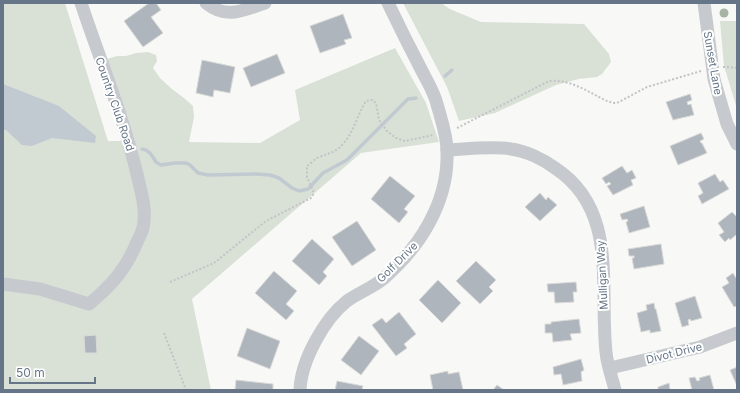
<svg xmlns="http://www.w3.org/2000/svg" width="740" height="393" font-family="Inter,sans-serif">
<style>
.green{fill:#d9e1d7}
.water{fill:#c1cad0}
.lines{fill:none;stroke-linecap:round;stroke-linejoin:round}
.stream{stroke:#c1cad0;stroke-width:3.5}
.building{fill:#aeb5bc;stroke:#dadad8}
.path{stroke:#c2c3c6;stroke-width:2;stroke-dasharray:2 2;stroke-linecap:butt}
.minor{stroke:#c6c9cd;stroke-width:13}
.tree{fill:#a7b3a4}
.labels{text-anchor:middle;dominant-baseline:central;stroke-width:4;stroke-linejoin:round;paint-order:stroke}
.street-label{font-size:11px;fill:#667688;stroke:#fff}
</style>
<rect width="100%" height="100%" fill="#f8f9f6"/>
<g class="green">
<path d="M3,3H65L108,141H135L107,59L117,56H126L136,53L148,52L156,55L157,61L153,68L160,78L172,89L184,98L193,106L194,117L189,142L260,143L300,120L295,90L395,48L426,103L439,142L361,153L192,299L211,390H3Z"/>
<path d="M403,3H441L450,9L481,22L584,24L609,54L611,62L602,74L597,77L579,79L556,85L495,113L459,121L447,87Z"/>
<path d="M720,21H737V109L724,66Z"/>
</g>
<path class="water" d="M3,84L59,106L96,136L95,143L52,138L32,146L22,145L6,130H3Z"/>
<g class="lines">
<g class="stream">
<path d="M445,76L452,70"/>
<path d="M142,149C150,150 152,156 156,162L161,165L175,163H186L190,165L198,173L208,175L256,174L270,175L279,178L292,188L299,191L308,189L323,173L347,160L408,99L416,98"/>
</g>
</g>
<g class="building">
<path d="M149,3H156L161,10L151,17L163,33L143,47L124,21Z"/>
<path d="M343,14L352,38L344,40L346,44L320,53L310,26Z"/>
<path d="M277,54L285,73L251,87L243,68Z"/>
<path d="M202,60L235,67L230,93L214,90L213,97L196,93Z"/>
<path d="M690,94L692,100L687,102L688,105L691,104L694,115L673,120L666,102Z"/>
<path d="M701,133L704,139L700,141L701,143H702L707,153L678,165L670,146Z"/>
<path d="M622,166L627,173L632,170L636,178L631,180L633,185L613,195L607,186L611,184L609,182L606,184L602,178Z"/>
<path d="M715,174L720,182L723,180L729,189L702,204L698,196L703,193L698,183Z"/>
<path d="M390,176L415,196L404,209L408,212L399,223L371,199Z"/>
<path d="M540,193L546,200L548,197L557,205L540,221L525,207Z"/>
<path d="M644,206L650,227L629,233L626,222L628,221L627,219L622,220L620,214Z"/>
<path d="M732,212L736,216L737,215V234L730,240L729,238L725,242L719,235L724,232L718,223Z"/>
<path d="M357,221L376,250L352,266L332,237Z"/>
<path d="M312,239L334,259L323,272L327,276L319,285L292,261Z"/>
<path d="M661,244L664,264L634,269L632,258H634V256H629L628,249Z"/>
<path d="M476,261L496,280L489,287L493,291L480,304L456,281Z"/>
<path d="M274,271L297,291L286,304L294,311L286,320L255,293Z"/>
<path d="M733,273L736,278H737V306L734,307L722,287L729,283L726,278Z"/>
<path d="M438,280L461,303L442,323L419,300Z"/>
<path d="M576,282L577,292H573L574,302L555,303L554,292H548L547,284Z"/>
<path d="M695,296L702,318L691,321L690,319L688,320L689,325L682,327L675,303Z"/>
<path d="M654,303L655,309H656L661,331L650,333V330L641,332L637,313L647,310L646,305Z"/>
<path d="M399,312L416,334L404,344L407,348L396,356L372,325L382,318L386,323Z"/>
<path d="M579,319L581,333L570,334L572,340L553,342L552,333H545V324H551V322Z"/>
<path d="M247,328L280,341L270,369L237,356Z"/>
<path d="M96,335L97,353H85L84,336Z"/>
<path d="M359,336L379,351L361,375L341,360Z"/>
<path d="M581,359L584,370L581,372L582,381L563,385L561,374L554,375L553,367Z"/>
<path d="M737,367V386L730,370Z"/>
<path d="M448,371V374L459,372L463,390H433L430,375Z"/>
<path d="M710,375L714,390H692L689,378L695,377L697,381L700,380L699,378Z"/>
<path d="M236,380L273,384V390H235Z"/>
<path d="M337,381L363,386L362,390H335Z"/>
<path d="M669,383L670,390H658V387Z"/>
<path d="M497,385L504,390H493Z"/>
</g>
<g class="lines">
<g class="path">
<path d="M723,67H730L737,68"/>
<path d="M457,128L549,81C567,79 584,89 599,97C605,100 610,103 617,103L647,87L701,71"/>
<path d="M170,282L214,263L266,221L311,198L314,193L307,177V166C310,164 314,160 317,158C326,154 335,153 342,145C354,133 357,115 366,101L372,100L376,103L379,120L387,131L396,138L405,141L433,135"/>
<path d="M164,333L186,390"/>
</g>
<g class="minor">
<path d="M206,3C227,20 243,10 265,3"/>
<path d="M704,3L714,79L727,124L737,144"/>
<path d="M447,150C466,149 493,146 511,149C526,151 543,159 555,168C619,210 599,287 606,352C607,365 612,377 615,390"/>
<path d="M3,284L40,289L89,304C112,285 126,269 137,242C139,237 142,233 143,228C147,209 141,192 137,174C123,115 100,60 81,3"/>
<path d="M610,368L700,347L737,333"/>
<path d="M300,390C301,361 324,319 347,301C358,293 372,288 383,279C420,247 449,202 447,151C447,135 441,119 437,104C434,92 427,81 422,71C410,48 399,26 388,3"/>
</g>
</g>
<circle class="tree" cx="724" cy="13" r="4.5"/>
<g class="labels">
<g class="street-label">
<text transform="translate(713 63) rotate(80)">Sunset Lane</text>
<text transform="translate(115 104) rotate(71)">Country Club Road</text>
<text transform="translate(397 262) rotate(-45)">Golf Drive</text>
<text transform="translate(602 275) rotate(-93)">Mulligan Way</text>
<text transform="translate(674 353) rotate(-14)">Divot Drive</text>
</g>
</g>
<rect width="740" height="393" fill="none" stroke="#667688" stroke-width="8"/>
<path d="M10 377v6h85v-6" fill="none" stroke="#667688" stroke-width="2"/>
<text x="16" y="377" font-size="12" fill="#667688" stroke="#ffffff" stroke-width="3" paint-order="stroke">50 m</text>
</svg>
